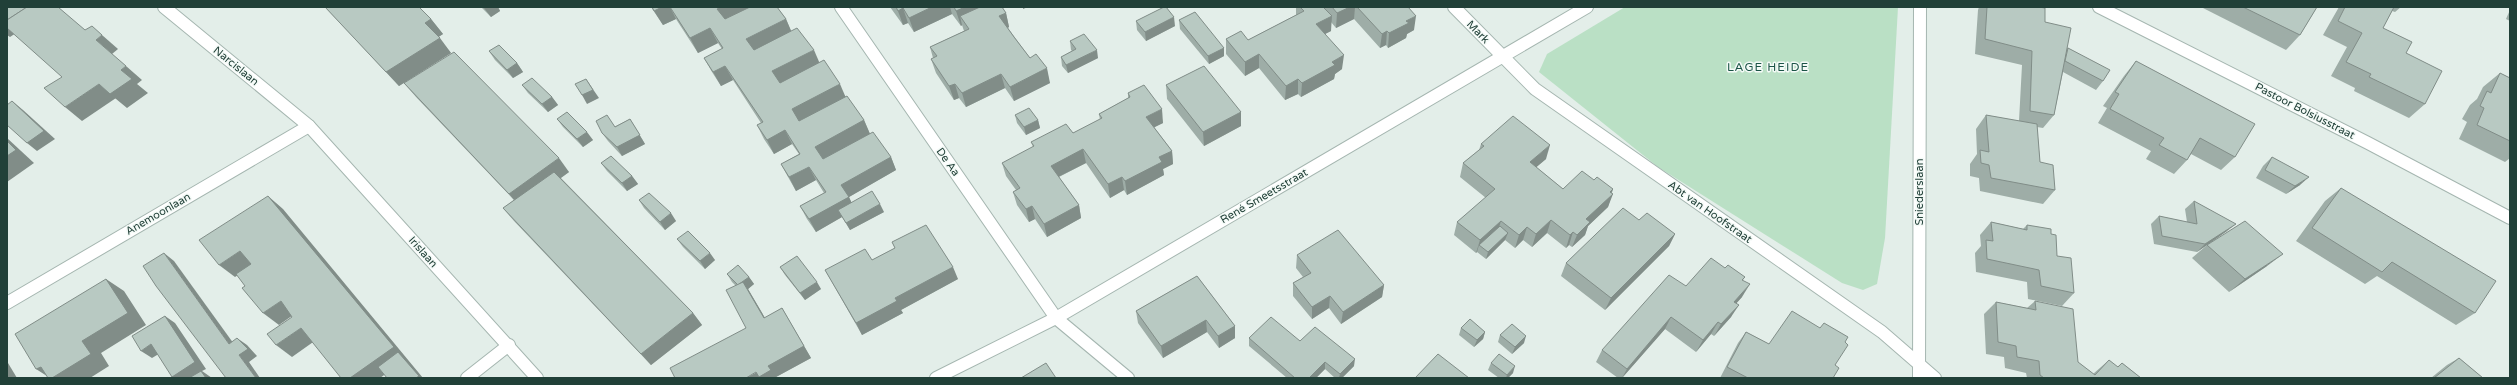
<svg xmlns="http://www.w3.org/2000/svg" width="2517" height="385" font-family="'Varela Round',sans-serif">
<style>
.green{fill:#bae0c5}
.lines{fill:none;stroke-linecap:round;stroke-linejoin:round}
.street-casing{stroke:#a5b6b0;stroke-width:14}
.street{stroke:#fff;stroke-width:12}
.wall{fill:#9eada7}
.shaded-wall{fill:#818d88}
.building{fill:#b8c9c2;stroke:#818d88}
.labels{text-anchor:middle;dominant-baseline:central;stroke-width:3;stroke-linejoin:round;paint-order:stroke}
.street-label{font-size:11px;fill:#214038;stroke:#f4faf7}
.neighbourhood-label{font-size:12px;letter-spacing:1px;fill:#1b5446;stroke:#f4faf7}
</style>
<rect width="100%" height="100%" fill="#e3eee9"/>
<path class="green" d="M1625,7H1898L1885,238L1877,284L1863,290L1842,283L1658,167L1539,72L1547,54Z"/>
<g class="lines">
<g class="street-casing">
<g id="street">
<path d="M164,7L309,126L537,378"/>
<path d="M841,7L1056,318L1128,378"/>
<path d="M1454,7L1535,89L1882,332L1935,378"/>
<path d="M2099,7L2368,143L2510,218"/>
<path d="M7,303L309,126"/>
<path d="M467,378L509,345"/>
<path d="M936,378L1056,318L1587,7"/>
<path d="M1919,378L1920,7"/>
</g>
</g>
<use href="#street" class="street"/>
</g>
<g class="wall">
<path d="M325,7H409L431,19L443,34L438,37L451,53L399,86Z"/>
<path d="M481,7H498L500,11L491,17Z"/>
<path d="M651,7H777L786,19L791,31L819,63L864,120L870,134L891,157L896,170L849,197L851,202L884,212L850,230L842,217L816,232L807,219L800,206L824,193L816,180L796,191L788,177L781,164L799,154L792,144L774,154L764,139L757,125L761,123L733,80L721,86L712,72L704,58L722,49L718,43L698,53L676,19L663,25Z"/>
<path d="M890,7H1002L1006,13L1009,27L1008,28L1030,58L1050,83L1014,101L1005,88L966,107L959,98L954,100L936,73L931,59L933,58L930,47L964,31L962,25L961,26L952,14L914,32L908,23L903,25Z"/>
<path d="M1296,7H1408L1414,30L1407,34L1406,38L1388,48L1386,45L1380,48L1354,19L1336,28L1331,22V31L1325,34L1342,69L1335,74L1334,79L1301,97L1298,94L1285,100L1259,68L1245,76L1226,54V39L1248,40L1296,15Z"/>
<path d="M1979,7H2039L2045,22L2068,48L2103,81L2096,90L2063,72L2054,115L2043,128L2037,127L2040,162L2055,190L2043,204L1980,191L1979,178L1970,176V164L1977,154L1976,129L1986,115L2019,121L2022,65L1975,54L1978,10Z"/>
<path d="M2201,7H2317L2300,35L2286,50Z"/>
<path d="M2339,7H2401L2395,12L2392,11L2383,28L2406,53L2425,104L2409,118L2354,91L2355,88L2331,76L2347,47L2323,35Z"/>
<path d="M2510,10V21L2506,19Z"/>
<path d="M1179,20L1224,48V56L1209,64L1180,29Z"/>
<path d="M1136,21L1175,26L1146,41L1137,30Z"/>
<path d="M1070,41L1098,58L1068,73L1062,66L1061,57L1072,51L1071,50Z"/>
<path d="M489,51L517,63L523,72L513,78L495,60Z"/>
<path d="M2136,61L2235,157L2221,170L2191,154L2187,160L2174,174L2146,159L2151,151L2098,123L2107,108L2103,106L2124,76Z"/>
<path d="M2500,73L2510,78V158L2505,162L2459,139L2467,122L2462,119L2470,105L2477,99L2483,87Z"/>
<path d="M404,83L569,172L561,178L693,313L702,325L651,365L514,221L503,208L514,200L416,97Z"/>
<path d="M522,85L552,97L558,105L548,112L528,93Z"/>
<path d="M1166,85L1241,112V126L1204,146L1167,99Z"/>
<path d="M1128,93L1163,123L1154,127L1172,151L1173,164L1163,169L1164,175L1127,195L1124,190L1110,198L1086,163L1059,177L1079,205L1081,218L1047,237L1035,219L1029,222L1017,205L1013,192L1016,190L1006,176L1002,163L1033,147L1031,142L1073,133L1100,120L1099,114L1128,98Z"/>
<path d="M1015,115L1038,120L1040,128L1026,135L1017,123Z"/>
<path d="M557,119L593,140L583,147L563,127Z"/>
<path d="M630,119L645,144L622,156L608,141L602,133Z"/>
<path d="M1481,144L1546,159L1536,167L1563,189L1594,180L1613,189L1608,207L1588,226L1585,235L1572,247L1569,245L1566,248L1547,233L1532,247L1523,240L1515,248L1505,240L1486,259L1477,252L1476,253L1454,235L1457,222L1486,198L1460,177L1463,163L1479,150Z"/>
<path d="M2272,157L2300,185L2286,194L2256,178L2263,166Z"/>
<path d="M601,163L632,176L638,184L627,191L607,171Z"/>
<path d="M2341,188L2475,313L2456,325L2377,276L2365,284L2296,241L2325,201Z"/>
<path d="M639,200L676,221L665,230L644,208Z"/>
<path d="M2194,201L2227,231L2197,252L2154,244L2151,224L2159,216L2187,222L2185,209Z"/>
<path d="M1639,220L1675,234L1669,246L1605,310L1561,276L1566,263Z"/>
<path d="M1991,222L2023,229L2027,225L2051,234L2057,256L2074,293L2062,306L2028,299L2027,282L1976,272L1975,253L1981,246L1980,235Z"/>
<path d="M677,239L715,260L705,269L683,247Z"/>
<path d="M892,242L958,279L901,310L903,313L862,335L825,270L872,260L895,248Z"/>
<path d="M2207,245L2267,266L2229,292L2192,258Z"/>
<path d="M1297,255L1384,285L1382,297L1341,324L1329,308L1312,319L1293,296V283L1303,277L1296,268Z"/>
<path d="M780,267L821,289L805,300L785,275Z"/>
<path d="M1725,268L1745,277L1743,280L1742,297L1736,303L1731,317L1714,336L1711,334L1696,352L1665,329L1622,378H1618L1596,362L1602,350L1686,286Z"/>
<path d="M727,274L749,277L754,284L748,289L765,318L782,308L811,358L776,377L746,328L736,286L732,282Z"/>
<path d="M1197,276L1235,326V338L1219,348L1207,332L1163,358L1138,323L1136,311Z"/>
<path d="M2035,301L2078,362L2093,374L2109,360L2117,367L2122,363L2141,378H2027L2026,373L2005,368L2004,357L1986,354L1984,314L1996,302L2027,308Z"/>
<path d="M1461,328L1485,332L1483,339L1474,347L1459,335Z"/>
<path d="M1820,328L1845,342L1835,365L1833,378H1720L1738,343L1746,332L1769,344Z"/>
<path d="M1500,335L1524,343L1512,354L1498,342Z"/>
<path d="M1249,338L1300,341L1354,366L1342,378H1335L1325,369L1316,378H1287L1249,346Z"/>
<path d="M2459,358L2483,378H2431L2447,365Z"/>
<path d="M1491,363L1513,373L1508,378H1499L1488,370Z"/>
</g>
<g class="shaded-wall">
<path d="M486,7H498L500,11L491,17L484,8Z"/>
<path d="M662,7H670L676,19L663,25L654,11Z"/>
<path d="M722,7H758L725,24L717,9Z"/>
<path d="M932,7H950L952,14L914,32L909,18Z"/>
<path d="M965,7H995L960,16L962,25L961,26L956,11Z"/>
<path d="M1023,7H1028L1023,9Z"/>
<path d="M1350,7H1355L1354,19L1336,28L1337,13Z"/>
<path d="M903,8L908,23L903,25L898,11Z"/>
<path d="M46,13L10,37L7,35V23Z"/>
<path d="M1006,13L1009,27L1003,30L999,16Z"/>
<path d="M1332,16L1331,31L1315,39L1316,24Z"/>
<path d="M1416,16L1414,30L1407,34L1406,38L1388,48L1389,33L1406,21Z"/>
<path d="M1174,17L1175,26L1146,41L1145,32Z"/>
<path d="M431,19L443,34L437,38L425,23Z"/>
<path d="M786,19L792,33L753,53L746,39Z"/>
<path d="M710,28L718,43L698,53L690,38Z"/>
<path d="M1387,31L1386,45L1380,48L1382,34Z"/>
<path d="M102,35L118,49L112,54L96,40Z"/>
<path d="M440,38L451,53L399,86L386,72Z"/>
<path d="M1224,48V56L1209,64L1208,56Z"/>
<path d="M814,50L820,64L779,85L772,71Z"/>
<path d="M1097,50L1098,58L1068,73L1066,65Z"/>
<path d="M1259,54V68L1245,76V62Z"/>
<path d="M1344,55L1342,69L1335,74L1334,79L1301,97L1302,83L1332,62Z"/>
<path d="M517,63L523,72L513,78L507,70Z"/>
<path d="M126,66L142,80L137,84L148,93L127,108L110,94L121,70Z"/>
<path d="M725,66L733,80L721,86L713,72Z"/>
<path d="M1047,68L1050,83L1014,101L1010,87Z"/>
<path d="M1001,74L1005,88L966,107L962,93Z"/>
<path d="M586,79L599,98L587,104L582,95Z"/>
<path d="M1298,79V94L1285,100L1286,86Z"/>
<path d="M99,84L116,98L82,121L65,107Z"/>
<path d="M840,84L846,98L798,123L792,109Z"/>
<path d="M955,84L959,98L954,100L949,86Z"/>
<path d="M552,97L558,105L548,112L542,104Z"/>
<path d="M12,101L23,110L55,139L37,151L27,143Z"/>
<path d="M1162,109L1163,123L1147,131L1146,117Z"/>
<path d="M1241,112V126L1204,146L1203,132Z"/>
<path d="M630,119L645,144L622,156L617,147Z"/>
<path d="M864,120L870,134L821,160L815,147Z"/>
<path d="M1038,120L1040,128L1026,135L1024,127Z"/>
<path d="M785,130L792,144L774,154L767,140Z"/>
<path d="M587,132L593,140L583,147L577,139Z"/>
<path d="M7,138L34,163L7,182Z"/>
<path d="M1550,145L1546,159L1526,176L1530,162Z"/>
<path d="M1083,149L1086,163L1054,179L1051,166Z"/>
<path d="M1172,151L1173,164L1163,169L1164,175L1127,195L1125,181L1159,157Z"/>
<path d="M891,157L896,170L849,197L855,210H838L842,217L816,232L809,219L841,185Z"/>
<path d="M559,158L569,172L520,207L509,194Z"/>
<path d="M809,167L816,180L796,191L789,177Z"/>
<path d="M632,176L638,184L627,191L622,183Z"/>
<path d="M1122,177L1124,190L1110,198L1108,184Z"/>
<path d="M2309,177L2300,185L2286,194L2295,186Z"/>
<path d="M1613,189L1610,196L1613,194L1608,207L1588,226L1585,235L1572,247L1577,235L1586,219L1610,192Z"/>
<path d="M268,196L283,209L423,378H416L405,360L380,378H350Z"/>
<path d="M880,204L884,212L850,230L846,223Z"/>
<path d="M1079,205L1081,218L1047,237L1044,224Z"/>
<path d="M1032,206L1035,219L1029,222L1026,209Z"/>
<path d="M671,213L676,221L665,230L660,222Z"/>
<path d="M1551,220L1547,233L1532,247L1536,234Z"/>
<path d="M1501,221L1497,234L1479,245L1477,252L1476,253L1480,240Z"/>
<path d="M2236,224L2227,231L2197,252L2205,244Z"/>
<path d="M1527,227L1523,240L1515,248L1519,235Z"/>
<path d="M1573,232L1569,245L1566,248L1570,235Z"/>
<path d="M1508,233L1505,240L1486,259L1488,252Z"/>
<path d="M1675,234L1669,246L1605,310L1611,298Z"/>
<path d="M240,251L256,263L235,277L219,265Z"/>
<path d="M164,253L174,261L239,351L229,344Z"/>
<path d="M710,253L715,260L705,269L700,261Z"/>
<path d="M2283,254L2267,266L2229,292L2245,279Z"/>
<path d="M953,267L958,279L901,310L903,313L862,335L856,323L895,298Z"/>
<path d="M749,277L754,284L748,289L772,330L738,285Z"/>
<path d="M106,279L124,291L146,325L101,353L109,366L90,378H50L36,369L82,341Z"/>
<path d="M817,282L821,289L805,300L800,293Z"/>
<path d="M1750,284L1742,297L1727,314L1734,302Z"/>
<path d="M1384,285L1382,297L1341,324L1343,312Z"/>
<path d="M1330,296L1329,308L1312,319V307Z"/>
<path d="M281,301L296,313L279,325L263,313Z"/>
<path d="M1739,305L1731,317L1714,336L1721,324Z"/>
<path d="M782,308L811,358L776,377L777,378H746L768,366Z"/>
<path d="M693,313L702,325L651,365L641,354Z"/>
<path d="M165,316L175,323L206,369L202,371L212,378H174L172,377Z"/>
<path d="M1671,317L1665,329L1622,378L1627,369Z"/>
<path d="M1206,320L1207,332L1163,358L1161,346Z"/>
<path d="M1718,322L1711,334L1696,352L1703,340Z"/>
<path d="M1235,326V338L1219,348L1218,336Z"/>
<path d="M301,328L316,340L292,357L276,345Z"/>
<path d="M1485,332L1483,339L1474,347L1477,340Z"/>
<path d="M1526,336L1524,343L1512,354L1515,347Z"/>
<path d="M237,338L247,345L257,356L249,362L260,378H256L239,355Z"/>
<path d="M151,344L162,352L152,358L141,351Z"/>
<path d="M1355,359L1354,366L1342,378H1339L1340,374Z"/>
<path d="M7,362L8,363L17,378H7Z"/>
<path d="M1325,362V369L1316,378H1309Z"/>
<path d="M1515,366L1513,373L1508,378H1506L1507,375Z"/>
</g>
<g class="building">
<path d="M7,7H27L7,20Z"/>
<path d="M27,7H58L85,30L92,26L102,35L96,40L126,66L121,70L132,79L110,94L99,84L65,107L44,88L62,77L7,28V20Z"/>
<path d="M325,7H419L431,19L425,23L440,38L386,72Z"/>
<path d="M652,7H662L654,11Z"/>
<path d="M670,7H722L717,9L725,19L750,7H777L786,19L746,39L754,50L797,28L814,50L772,71L780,83L824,60L840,84L792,109L799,121L847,96L864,120L815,147L823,159L873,132L891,157L841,185L849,197L809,219L800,206L826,192L809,167L789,177L781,164L800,154L785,130L767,140L757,125L763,122L725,66L713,72L704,58L723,48L710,28L690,38Z"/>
<path d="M896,7H932L909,18L903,8L898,11Z"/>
<path d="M954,7H965L956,11Z"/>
<path d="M980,7H1002L1006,13L999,16L1014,37L1030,58L1036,54L1047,68L1010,87L1001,74L962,93L955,84L949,86L931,59L937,56L930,47L969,29L960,16Z"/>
<path d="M1164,7H1166L1174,17L1145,32L1136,21Z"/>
<path d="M1300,7H1323L1332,16L1316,24L1344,55L1332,62L1335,65L1302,83L1298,79L1286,86L1259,54L1245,62L1226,39L1241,31L1248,40L1304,11Z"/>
<path d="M1332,7H1350L1337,13Z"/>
<path d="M1357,7H1408L1416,16L1406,21L1409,23L1389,33L1387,31L1382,34Z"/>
<path d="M1987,7H2039L2045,8V22L2071,28L2054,115L2030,111L2032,51L1985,39Z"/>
<path d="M2243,7H2317L2300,35Z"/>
<path d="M2345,7H2394L2383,28L2412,42L2406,53L2442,71L2425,104L2369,77L2371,74L2346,62L2362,33L2338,21Z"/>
<path d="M1195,12L1224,48L1208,56L1179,20Z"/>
<path d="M1084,34L1097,50L1066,65L1061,57L1076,49L1070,41Z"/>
<path d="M499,45L517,63L507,70L489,51Z"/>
<path d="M2068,48L2110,70L2103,81L2065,61Z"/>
<path d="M454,52L559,158L509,194L404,83Z"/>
<path d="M2136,61L2255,124L2235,157L2200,138L2187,160L2159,145L2164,138L2110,109L2119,94L2115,92Z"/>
<path d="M1204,66L1241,112L1203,132L1166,85Z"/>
<path d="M2500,73L2510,78V141L2477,125L2484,108L2480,106L2487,91L2491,93Z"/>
<path d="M532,78L552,97L542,104L522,85Z"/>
<path d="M586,79L593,90L582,95L575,84Z"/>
<path d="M1144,85L1162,109L1146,117L1172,151L1159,157L1162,162L1125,181L1122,177L1108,184L1083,149L1051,166L1079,205L1044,224L1032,206L1026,209L1013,192L1020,188L1002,163L1034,146L1031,142L1066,124L1073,133L1102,118L1099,114L1130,97L1128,93Z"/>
<path d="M12,101L44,131L27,143L7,125V105Z"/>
<path d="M1029,108L1038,120L1024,127L1015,115Z"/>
<path d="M567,112L587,132L577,139L557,119Z"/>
<path d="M607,115L615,127L630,119L640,135L617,147L602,133L596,121Z"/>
<path d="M1986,115L2037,124L2040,162L2053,165L2055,190L1991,178L1989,165L1981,163L1980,150L1989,152Z"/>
<path d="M1513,116L1550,145L1530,162L1563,189L1582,171L1594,180L1597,177L1613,189L1610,192L1613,194L1586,219L1590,222L1577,235L1573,232L1570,235L1551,220L1536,234L1527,227L1519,235L1501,221L1480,240L1457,222L1495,189L1463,163L1484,146L1481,144Z"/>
<path d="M7,141L16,150L7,156Z"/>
<path d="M611,156L632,176L622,183L601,163Z"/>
<path d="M2272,157L2309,177L2295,186L2265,170Z"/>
<path d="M554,172L693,313L641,354L503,208Z"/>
<path d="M2341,188L2496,281L2475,313L2392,262L2382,272L2312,228Z"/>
<path d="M872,191L880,204L846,223L838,210Z"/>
<path d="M649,193L671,213L660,222L639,200Z"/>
<path d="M268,196L394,347L350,378H341L301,328L276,345L267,334L292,317L281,301L263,313L242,288L245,286L236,274L251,264L240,251L219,265L199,240Z"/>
<path d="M2194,201L2236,224L2205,244L2162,236L2159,216L2197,224Z"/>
<path d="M1623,208L1639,220L1647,213L1675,234L1611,298L1566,263Z"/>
<path d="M2245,221L2283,254L2245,279L2207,245Z"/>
<path d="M1991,222L2027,230V225L2051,229V234L2056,235L2057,256L2071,258L2074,293L2041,286L2039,270L1987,259L1986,240L1993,241Z"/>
<path d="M926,225L953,267L895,298L897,301L856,323L825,270L865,249L872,260L895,248L892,242Z"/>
<path d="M1500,226L1508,233L1488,252L1479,245Z"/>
<path d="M1338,230L1384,285L1343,312L1330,296L1312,307L1293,283L1311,273L1297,255Z"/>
<path d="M688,231L710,253L700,261L677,239Z"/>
<path d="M164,253L229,344L237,338L248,349L239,355L256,378H226L156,286L143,266Z"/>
<path d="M797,256L817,282L800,293L780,267Z"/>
<path d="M1711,258L1725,268L1728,265L1745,277L1742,280L1750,284L1734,302L1739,305L1721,324L1718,322L1703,340L1671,317L1627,369L1602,350L1669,275L1686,286Z"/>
<path d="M738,265L749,277L742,282L738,285L727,274Z"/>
<path d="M1197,276L1235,326L1218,336L1206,320L1161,346L1136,311Z"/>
<path d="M106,279L128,313L82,341L91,354L52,378H48L41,367L36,369L15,334Z"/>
<path d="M743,282L764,318L782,308L804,346L768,366L771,370L759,377L756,372L746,378H675L670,368L746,328L726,290Z"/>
<path d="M2035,301L2073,309L2078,362L2095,375L2109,360L2118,367L2122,363L2141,378H2044L2040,375L2039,361L2017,357L2016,346L1998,342L1996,302L2036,310Z"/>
<path d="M1792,311L1820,328L1824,323L1848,337L1845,342L1848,345L1835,365L1839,368L1833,378H1748L1727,367L1746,332L1769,344Z"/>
<path d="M165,316L195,362L172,377L151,344L141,351L132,336Z"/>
<path d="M1271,317L1300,341L1315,327L1355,359L1340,374L1325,362L1309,378H1295L1249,338Z"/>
<path d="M1470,319L1485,332L1477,340L1461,328Z"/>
<path d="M1512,324L1526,336L1515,347L1500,335Z"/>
<path d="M398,352L419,376L416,378H387L378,367Z"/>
<path d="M1438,354L1469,378H1415Z"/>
<path d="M1499,354L1515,366L1507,375L1491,363Z"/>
<path d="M2459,358L2483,378H2434Z"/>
<path d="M1046,363L1056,378H1021Z"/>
<path d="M201,371L206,378H189Z"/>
</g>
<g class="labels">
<g class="street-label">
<text transform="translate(1478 32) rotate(46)">Mark</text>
<text transform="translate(236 66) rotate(39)">Narcislaan</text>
<text transform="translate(2305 111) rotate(27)">Pastoor Bolsiusstraat</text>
<text transform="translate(948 162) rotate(55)">De Aa</text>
<text transform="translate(1919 192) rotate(-90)">Sniederslaan</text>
<text transform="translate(1264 196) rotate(-30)">René Smeetsstraat</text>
<text transform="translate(1710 212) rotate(35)">Abt van Hoofstraat</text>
<text transform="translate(158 214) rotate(-30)">Anemoonlaan</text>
<text transform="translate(423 252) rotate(48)">Irislaan</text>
</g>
<g class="neighbourhood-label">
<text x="1768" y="67">LAGE HEIDE</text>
</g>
</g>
<rect width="2517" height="385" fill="none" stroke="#214038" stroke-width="16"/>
</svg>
